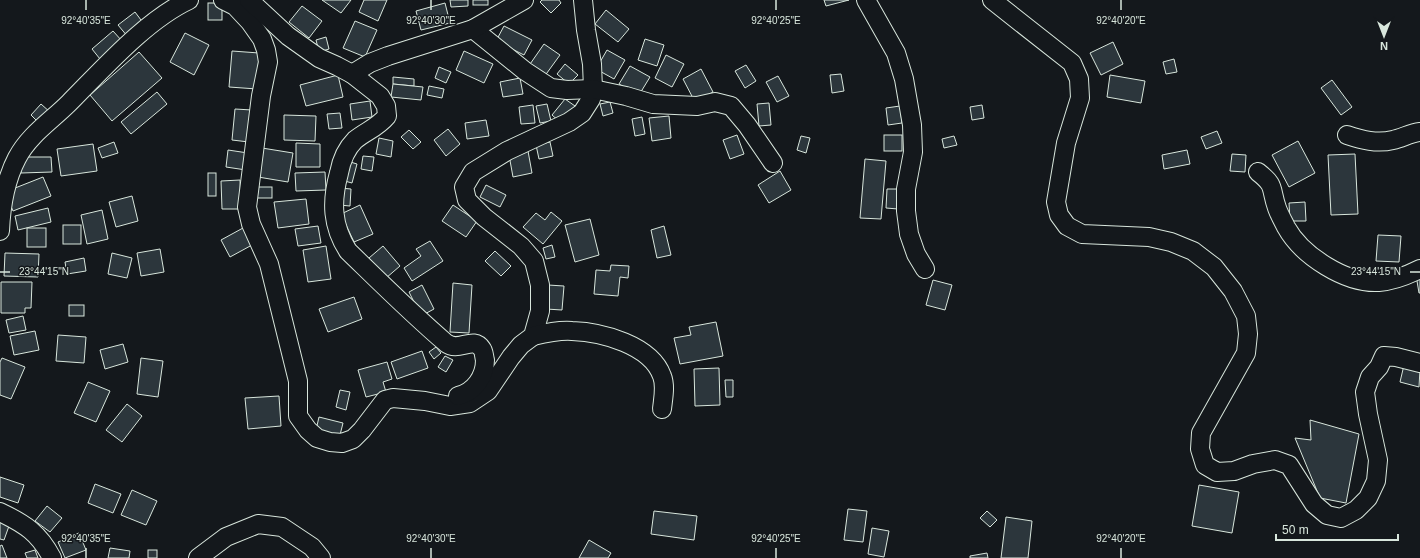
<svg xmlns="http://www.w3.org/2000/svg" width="1420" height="558" font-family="Arial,sans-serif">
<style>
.building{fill:#2c363c;stroke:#d8e6dc}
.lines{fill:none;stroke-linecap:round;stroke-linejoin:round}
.minor-casing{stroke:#d8e6dc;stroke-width:20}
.minor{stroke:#14181c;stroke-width:18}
.ticks{fill:none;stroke:#d8e6dc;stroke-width:1.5}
.ticks-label{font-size:10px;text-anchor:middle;fill:#d8e6dc;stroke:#14181c;stroke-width:3;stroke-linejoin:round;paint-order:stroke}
</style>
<rect width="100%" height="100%" fill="#14181c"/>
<g class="building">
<path d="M322,0H351L341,13Z"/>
<path d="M364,0H387L378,21L359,12Z"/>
<path d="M450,0H468V6L451,7Z"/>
<rect x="473" y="0" width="15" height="5"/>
<path d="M542,0H559L561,3L551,13L540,2Z"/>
<path d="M824,0H849L826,6Z"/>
<rect x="208" y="3" width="14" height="17"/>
<path d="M445,3L450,23L421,30L416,11Z"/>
<path d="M302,6L322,21L309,38L289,22Z"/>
<path d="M606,10L629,29L618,42L595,24Z"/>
<path d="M135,12L144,24L128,37L118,25Z"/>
<path d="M355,21L377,30L365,57L343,48Z"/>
<path d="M504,26L532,40L524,55L496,41Z"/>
<path d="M113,31L122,41L100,59L92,49Z"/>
<path d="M185,33L209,45L194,75L170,62Z"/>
<path d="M326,37L329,49L319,52L316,40Z"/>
<path d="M645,39L664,45L657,66L638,60Z"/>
<path d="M1113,42L1123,64L1101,75L1090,53Z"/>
<path d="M544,44L560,55L544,77L528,67Z"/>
<path d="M607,50L625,60L614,79L596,69Z"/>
<path d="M232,51L259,53L257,89L229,87Z"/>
<path d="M464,51L493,64L484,83L456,70Z"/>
<path d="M139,52L162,78L112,121L90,95Z"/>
<path d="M666,55L684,64L672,87L655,78Z"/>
<path d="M1174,59L1177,72L1166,74L1163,62Z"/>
<path d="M565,64L578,75L569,84L557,74Z"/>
<path d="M746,65L756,81L745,88L735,71Z"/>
<path d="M630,66L650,77L639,95L619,84Z"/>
<path d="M439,67L451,72L446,83L435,78Z"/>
<path d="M701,69L713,92L695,102L683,79Z"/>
<path d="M841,74L844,91L832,93L830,75Z"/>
<path d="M338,75L343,97L306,106L300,85Z"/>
<path d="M1110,75L1145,81L1141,103L1107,97Z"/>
<path d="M778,76L789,96L777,102L766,82Z"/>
<path d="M393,77L414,79V86L393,84Z"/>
<path d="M520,78L523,94L503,97L500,82Z"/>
<path d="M1332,80L1352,107L1341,115L1321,88Z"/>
<path d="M393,84L423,87L421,100L391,97Z"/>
<path d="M429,86L444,89L442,98L427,95Z"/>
<path d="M157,92L167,104L131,134L121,122Z"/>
<path d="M565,99L575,106L561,123L552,115Z"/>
<path d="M370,101L372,117L352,120L350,104Z"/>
<path d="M610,102L613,113L603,116L600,104Z"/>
<path d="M769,103L771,125L759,126L757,104Z"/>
<path d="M41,104L51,113L40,124L31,115Z"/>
<path d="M547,104L551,121L540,123L536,106Z"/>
<path d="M533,105L535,123L521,124L519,107Z"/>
<path d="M982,105L984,118L972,120L970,107Z"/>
<path d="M900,106L902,123L888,125L886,108Z"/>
<path d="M235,109L252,110L249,142L232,140Z"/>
<path d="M340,113L342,128L329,129L327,114Z"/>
<path d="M284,115L316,116L315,141L284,140Z"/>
<path d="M669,116L671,138L652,141L649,118Z"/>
<path d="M642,117L645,134L635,136L632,119Z"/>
<path d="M486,120L489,136L467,139L465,123Z"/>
<path d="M448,129L460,144L446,156L434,140Z"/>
<path d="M409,130L421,142L413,149L401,137Z"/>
<path d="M1217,131L1222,143L1206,149L1201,137Z"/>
<path d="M737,135L744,154L730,159L723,140Z"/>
<rect x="884" y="135" width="18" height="16"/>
<path d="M801,136L810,138L806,153L797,150Z"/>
<path d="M954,136L957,145L944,148L942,139Z"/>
<path d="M379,138L393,141L391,157L376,154Z"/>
<path d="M1298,141L1315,173L1289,187L1272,155Z"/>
<path d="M114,142L118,153L102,158L98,148Z"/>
<path d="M550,142L553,156L539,159L536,145Z"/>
<path d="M296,143L320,144V167H296Z"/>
<path d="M93,144L97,171L61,176L57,149Z"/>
<path d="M262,148L293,153L288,182L258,177Z"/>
<path d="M228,150L248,153L246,170L226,167Z"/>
<path d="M1187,150L1190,164L1164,169L1162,155Z"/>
<path d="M528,151L532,173L513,177L509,155Z"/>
<path d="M1232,154L1246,155L1245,172L1230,171Z"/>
<path d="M1355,154L1358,214L1331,215L1328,155Z"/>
<path d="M363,156L374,157L372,171L361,169Z"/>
<path d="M21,157H51L52,172L21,173Z"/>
<path d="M865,159L886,161L881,219L860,218Z"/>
<path d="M347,161L357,164L352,183L341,180Z"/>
<path d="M780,171L791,190L769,203L758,185Z"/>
<path d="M325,172L326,190L296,191L295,173Z"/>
<rect x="208" y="173" width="8" height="23"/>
<path d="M43,177L51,196L13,211L5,192Z"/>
<path d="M240,180L241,209H222L221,181Z"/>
<path d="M486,185L506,195L500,207L480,197Z"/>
<rect x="256" y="187" width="16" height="11"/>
<path d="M340,188L351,189L350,206L339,205Z"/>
<path d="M887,189H898V209L886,208Z"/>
<path d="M132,196L138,221L116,227L109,202Z"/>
<path d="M306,199L309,224L278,228L274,202Z"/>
<path d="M1305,202L1306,221H1290L1289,203Z"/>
<path d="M360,205L373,234L354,242L341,214Z"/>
<path d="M453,205L477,221L466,237L442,221Z"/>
<path d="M48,208L51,222L18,230L15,216Z"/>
<path d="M102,210L108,239L87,244L81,215Z"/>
<path d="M551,212L562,221L543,244L523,227L536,213L545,220Z"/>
<path d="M590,219L599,255L575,262L565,225Z"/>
<rect x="63" y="225" width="18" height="19"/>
<path d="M318,226L321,243L298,246L295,229Z"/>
<path d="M664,226L671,255L657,258L651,230Z"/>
<rect x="27" y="228" width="19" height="19"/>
<path d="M243,228L252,245L230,257L221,240Z"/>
<path d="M1378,235L1401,236L1399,262L1376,261Z"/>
<path d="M430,241L443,261L412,281L404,268L421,256L416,249Z"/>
<path d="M552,245L555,257L546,259L543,248Z"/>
<path d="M326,246L331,279L308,282L303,250Z"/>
<path d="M383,246L400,266L386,278L369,258Z"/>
<path d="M160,249L164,272L141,276L137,253Z"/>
<path d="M495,251L511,266L501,276L485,261Z"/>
<path d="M5,253L39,254L38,277L4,276Z"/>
<path d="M112,253L132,258L127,278L108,274Z"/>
<path d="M84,258L86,271L67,274L65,262Z"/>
<path d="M611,265L629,266L628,278L620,277L618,296L594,294L596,270L610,271Z"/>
<path d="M1416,275H1420V293H1419Z"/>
<path d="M933,280L952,285L945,310L926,305Z"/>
<path d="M1,282H32L31,308H25V313H1Z"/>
<path d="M453,283L472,285L469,333L450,332Z"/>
<path d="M422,285L434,309L421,316L409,292Z"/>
<path d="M548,285L564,286L562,310L546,309Z"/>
<path d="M354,297L362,319L328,332L319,309Z"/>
<rect x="69" y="305" width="15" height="11"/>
<path d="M23,316L26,330L9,333L6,320Z"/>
<path d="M716,322L723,356L680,364L674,338L691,335L689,327Z"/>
<path d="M35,331L39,350L14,355L10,336Z"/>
<path d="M58,335L86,337L84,363L56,361Z"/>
<path d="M123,344L128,362L105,369L100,350Z"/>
<path d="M436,347L441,353L434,359L429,352Z"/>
<path d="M422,351L428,368L397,379L391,362Z"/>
<path d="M445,356L453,360L446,372L438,367Z"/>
<path d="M2,358L25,367L11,399L0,395V362Z"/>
<path d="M141,358L163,361L158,397L137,394Z"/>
<path d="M387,362L392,379L383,382L386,392L366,397L358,370Z"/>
<path d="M1404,365L1420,369L1419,387L1400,382Z"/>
<path d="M719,368L720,405L695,406L694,369Z"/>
<path d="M725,380H733V397H726Z"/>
<path d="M88,382L110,391L96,422L74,413Z"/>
<path d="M340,390L350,392L346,410L336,407Z"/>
<path d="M279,396L281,426L248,429L245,398Z"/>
<path d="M127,404L142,416L122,442L106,430Z"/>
<path d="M319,417L343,423L340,435L316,430Z"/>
<path d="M1310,420L1359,434L1346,503L1320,498L1295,438L1311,440Z"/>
<path d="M0,477L24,485L18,503L0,497Z"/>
<path d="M95,484L121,494L113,513L88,503Z"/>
<path d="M1199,485L1239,492L1232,533L1192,526Z"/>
<path d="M132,490L157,501L146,525L121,515Z"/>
<path d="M47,506L62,518L50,532L35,521Z"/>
<path d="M848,509L867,511L863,542L844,540Z"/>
<path d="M654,511L697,516L694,540L651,534Z"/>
<path d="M987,511L997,520L990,527L980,518Z"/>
<path d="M1006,517L1032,521L1028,558H1001Z"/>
<path d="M0,522L9,526L4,540L0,539Z"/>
<path d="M872,528L889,531L884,557L868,554Z"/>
<path d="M79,533L86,550L65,558L58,542Z"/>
<path d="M589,540L611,553L608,558H579Z"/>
<path d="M2,545L7,558H0V546Z"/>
<path d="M110,548L130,551L129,558H108Z"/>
<path d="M35,550L38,558H27L25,553Z"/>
<rect x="148" y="550" width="9" height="8"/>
<path d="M987,553L988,558H970V556Z"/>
</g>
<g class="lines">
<g class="minor-casing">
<g id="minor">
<path d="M223,0L235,6L250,22L262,39L266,50L268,62L261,96L247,207L251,224L269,264L298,381V416L308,430L317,438L330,442L342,443L353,439L362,430L385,400L393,398L425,401L450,406L470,403L488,391L511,357L521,345L533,336L540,311V285L534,261L521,246L484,217L467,200L464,187L473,172L507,151L569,122L582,113L591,99L593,89L592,64L586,30L583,0"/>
<path d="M249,0L288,36L319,58L337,66L352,74L380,96L386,106L387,116C377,128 366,131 355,140C346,149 341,162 339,173C331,202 332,226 348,251C380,282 412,314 446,343C459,353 473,335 482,349C484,351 484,357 485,360C485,377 474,392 458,396"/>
<path d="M866,0L896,53L904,79L912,125L913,152L906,189V211L909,234L916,254L925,269"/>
<path d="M992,0L1072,63L1079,79L1080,98L1066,143L1056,202L1059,215L1067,226L1082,234L1149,237L1171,242L1193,251L1214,267L1233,291L1246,316L1248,334L1246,353L1201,433L1200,449L1205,465L1217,472L1234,471L1253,464L1275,460L1289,465L1314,504L1327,515L1341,518L1356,510L1368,498L1376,481L1378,460L1368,414L1365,392L1370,377L1379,367L1384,356L1396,357L1420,363"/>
<path d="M473,29L525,71L551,88L567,90L593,89L626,96L653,104L697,106L715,102L731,106L747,125L773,163"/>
<path d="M352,74L370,63L388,56L473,29L524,0"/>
<path d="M1347,135C1362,140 1377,144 1393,140C1402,138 1411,133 1420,132"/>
<path d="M1258,172C1276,186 1270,188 1277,208C1279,214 1283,221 1286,227C1302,256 1346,284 1379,282C1393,281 1408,275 1420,269"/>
<path d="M0,231C1,206 5,181 17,158C29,135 51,121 69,103C103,69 146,20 189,0"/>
<path d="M533,336C546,333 559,330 572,331C602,332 651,345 662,376C666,386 663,399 662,409"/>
<path d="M0,512C25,524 39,533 52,558"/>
<path d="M198,558L226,537L258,524L282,527L312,547L321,558"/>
</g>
</g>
<use href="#minor" class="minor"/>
</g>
<path class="ticks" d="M86,0V10M431,0V10M776,0V10M1121,0V10M0,272H10M1410,272H1420M86,548V558M431,548V558M776,548V558M1121,548V558"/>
<g class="ticks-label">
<text x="86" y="24">92°40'35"E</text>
<text x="431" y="24">92°40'30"E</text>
<text x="776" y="24">92°40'25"E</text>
<text x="1121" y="24">92°40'20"E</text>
<text x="1376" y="275">23°44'15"N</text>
<text x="44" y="275">23°44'15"N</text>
<text x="86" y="542">92°40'35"E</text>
<text x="431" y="542">92°40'30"E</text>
<text x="776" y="542">92°40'25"E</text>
<text x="1121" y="542">92°40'20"E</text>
</g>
<g transform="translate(1384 36) rotate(180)" stroke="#14181c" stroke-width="3" paint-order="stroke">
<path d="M0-3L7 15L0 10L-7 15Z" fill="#d8e6dc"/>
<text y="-6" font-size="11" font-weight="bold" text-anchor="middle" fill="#d8e6dc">N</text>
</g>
<path d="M1276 534v6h122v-6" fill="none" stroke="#d8e6dc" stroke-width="2"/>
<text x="1282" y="534" font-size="12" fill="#d8e6dc" stroke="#14181c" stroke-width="3" paint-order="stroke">50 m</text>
</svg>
